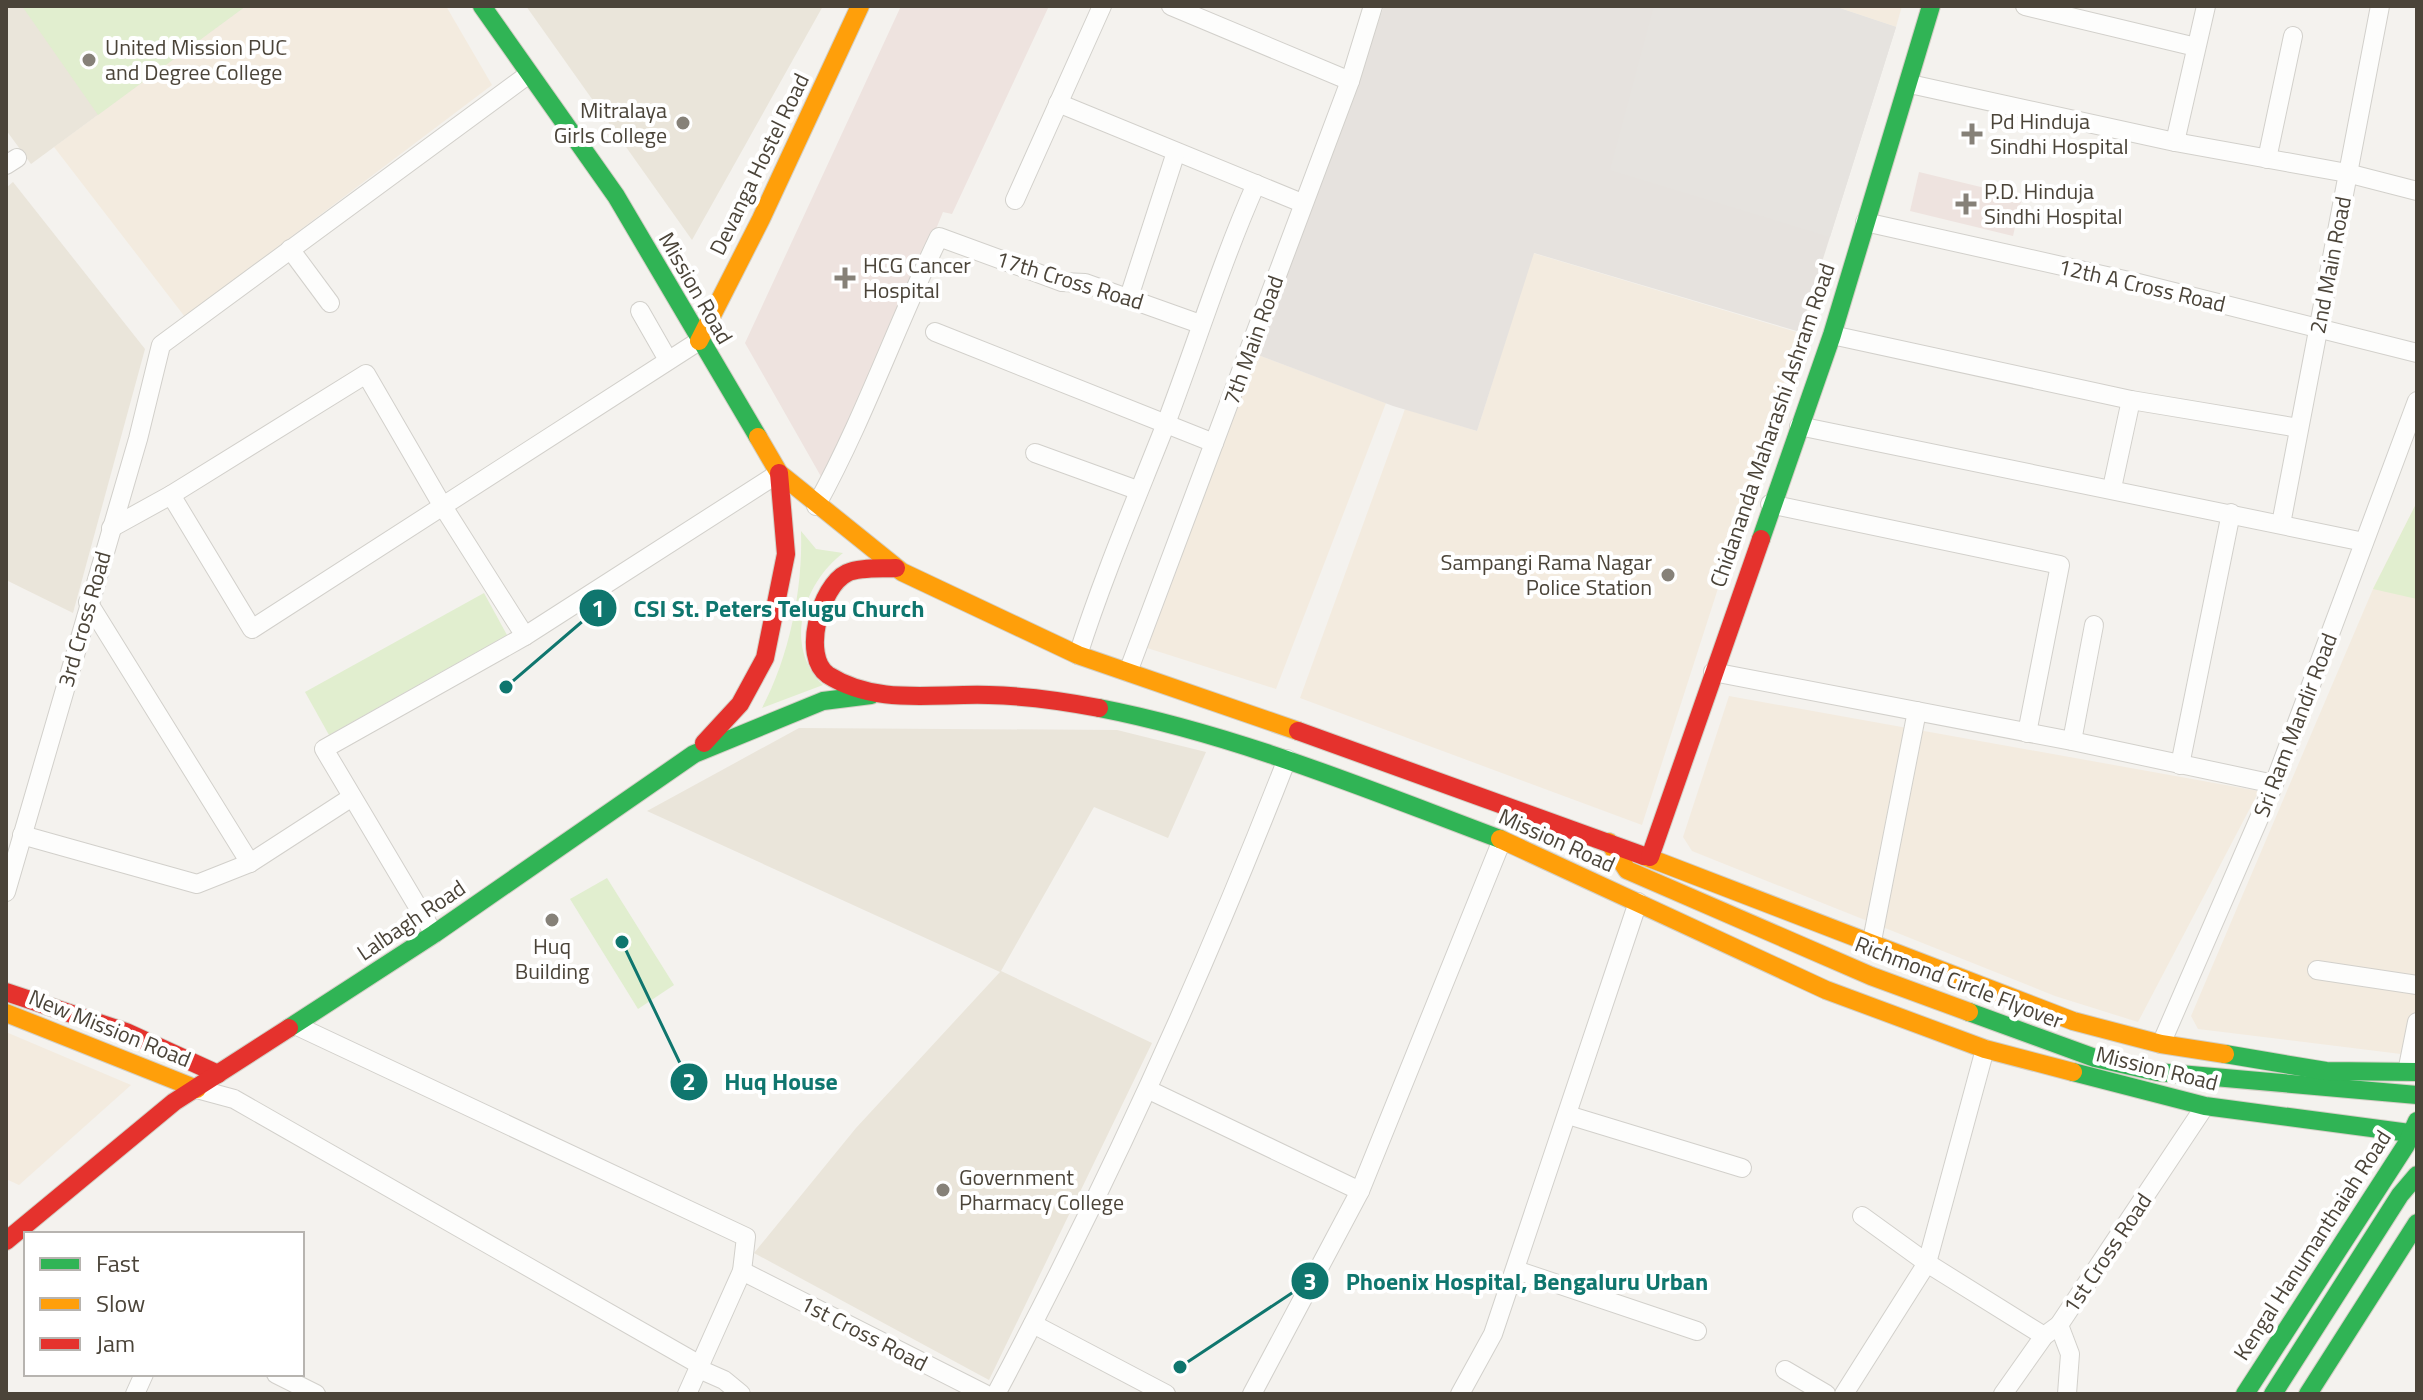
<svg xmlns="http://www.w3.org/2000/svg" width="2423" height="1400" font-family="'Titillium Web',sans-serif">
<style>
.commercial{fill:#f3ebdf}
.industrial{fill:#e6e2de}
.education{fill:#eae5da}
.medical{fill:#eee3df}
.green{fill:#e1eecf}
.parking{fill:#e6e3df}
.lines{fill:none;stroke-linecap:round;stroke-linejoin:round}
.street-casing{stroke:#d2d0cb;stroke-width:20}
.fast-casing{stroke:#d3cfc5;stroke-width:20}
.slow-casing{stroke:#d3cfc5;stroke-width:20}
.jam-casing{stroke:#d3cfc5;stroke-width:20}
.street{stroke:#fdfdfc;stroke-width:18}
.fast{stroke:#30b455;stroke-width:18}
.slow{stroke:#ff9f0a;stroke-width:18}
.jam{stroke:#e5322d;stroke-width:18}
.poi-dot{fill:#868178;stroke:#fff;stroke-width:3}
.labels{text-anchor:middle;dominant-baseline:central;stroke-width:8;stroke-linejoin:round;paint-order:stroke}
.poi-label{font-size:22px;fill:#4b4439;stroke:#fff;text-anchor:start}
.street-label{font-size:22px;fill:#4b4439;stroke:#fff}
.leader{fill:none;stroke:#0f766e;stroke-width:3}
.callout-dot{fill:#0f766e;stroke:#fff;stroke-width:3}
.mark-label{font-size:24px;text-anchor:middle;font-weight:bold;fill:#fff}
.callout-label{font-size:24px;text-anchor:middle;font-weight:bold;fill:#0f766e;stroke:#fff;stroke-width:8;stroke-linejoin:round;paint-order:stroke}
</style>
<rect width="100%" height="100%" fill="#f4f2ee"/>
<g class="commercial">
<path d="M246,6H446L492,85L185,317L54,147Z"/>
<path d="M1833,6H1902L1896,27Z"/>
<path d="M1533,253L1800,333L1642,825L1300,698L1405,409L1477,431Z"/>
<path d="M1258,355L1386,403L1276,689L1144,647Z"/>
<path d="M2417,502V1056L2198,1029L2191,1016L2373,589Z"/>
<path d="M1729,696L2259,791L2138,1022L2055,996L1692,851L1683,837Z"/>
<path d="M6,1032L131,1085L19,1185L6,1179Z"/>
</g>
<path class="industrial" d="M1384,6H1833L1896,27L1800,332L1534,253L1477,431L1393,406L1258,355Z"/>
<g class="education">
<path d="M6,6H246L31,164L6,130Z"/>
<path d="M526,6H823L692,240Z"/>
<path d="M13,182L145,349L73,613L6,580V188Z"/>
<path d="M799,728L1117,730L1206,752L1168,838L1094,807L1001,971L1152,1043L989,1380L754,1253L856,1128L1000,972L647,811Z"/>
</g>
<g class="medical">
<path d="M901,6H1049L952,214L943,212L851,435L823,480L745,343Z"/>
<path d="M1919,172L2022,197L2013,236L1910,211Z"/>
</g>
<g class="green">
<path d="M22,6H246L98,115Z"/>
<path d="M2417,502V599L2373,589Z"/>
<path d="M801,531L816,549L843,553C803,584 783,646 823,685L762,708C789,657 803,590 801,531Z"/>
<path d="M484,593L507,635L329,735L305,692Z"/>
<path d="M607,878L674,985L638,1009L570,899Z"/>
</g>
<path class="parking" d="M1654,6H1833L1896,27L1830,237L1610,170Z"/>
<g class="lines">
<g class="street-casing">
<g id="street">
<path d="M1171,6L1350,81"/>
<path d="M2025,6L2196,47"/>
<path d="M1910,84L2175,142L2347,173L2417,191"/>
<path d="M1058,103L1302,203"/>
<path d="M2175,142L2206,6"/>
<path d="M2267,159L2293,36"/>
<path d="M6,165L17,158"/>
<path d="M1015,200L1102,6"/>
<path d="M1865,222L2138,283L2417,353"/>
<path d="M290,249L330,303"/>
<path d="M1129,297L1176,152"/>
<path d="M640,311L668,360"/>
<path d="M935,332L1214,443"/>
<path d="M1832,335L2131,400L2299,428"/>
<path d="M1799,426L2364,542"/>
<path d="M1035,453L1137,490"/>
<path d="M2112,488L2131,400"/>
<path d="M171,495L252,629L699,341"/>
<path d="M1770,504L2060,565L2027,733"/>
<path d="M816,506C864,419 896,326 939,237L1062,282L1085,283L1200,324"/>
<path d="M2281,524L2380,6"/>
<path d="M111,528L171,495L366,374L442,505L525,636"/>
<path d="M88,602L250,863"/>
<path d="M1078,655C1103,577 1135,502 1165,426C1196,345 1221,263 1256,184"/>
<path d="M1128,672L1350,81L1373,6"/>
<path d="M1713,672L2072,741L2274,784"/>
<path d="M2072,741L2094,625"/>
<path d="M2180,765L2231,513"/>
<path d="M22,835L197,884L250,863L352,797"/>
<path d="M6,892L138,439L161,345L529,74"/>
<path d="M434,934L324,749L525,636L779,473"/>
<path d="M1871,946L1917,711"/>
<path d="M2317,970L2417,985"/>
<path d="M295,1025L746,1237L742,1271L687,1394"/>
<path d="M2161,1044L2274,784L2417,401"/>
<path d="M2407,1072L2417,1022"/>
<path d="M197,1089L234,1099L700,1365"/>
<path d="M1149,1090L1360,1191"/>
<path d="M1568,1115L1742,1168"/>
<path d="M1862,1216L1927,1263L2044,1336"/>
<path d="M1516,1270L1697,1331"/>
<path d="M742,1271L985,1394"/>
<path d="M1033,1324L1166,1394"/>
<path d="M2059,1325L2070,1354L2067,1394"/>
<path d="M699,1369L724,1380L741,1394"/>
<path d="M1785,1370L1826,1394"/>
<path d="M276,1374L316,1394"/>
<path d="M135,1394L144,1374"/>
<path d="M996,1394C1106,1188 1202,977 1287,759"/>
<path d="M1252,1394L1360,1191L1502,840"/>
<path d="M1460,1394L1493,1334L1638,902"/>
<path d="M1844,1394L1927,1263L1985,1049"/>
<path d="M2003,1394L2044,1336L2059,1325L2205,1106"/>
</g>
</g>
<g class="fast-casing">
<g id="fast">
<path d="M482,6L616,196L758,437"/>
<path d="M1761,539L1832,335L1931,6"/>
<path d="M1099,708C1238,735 1369,790 1500,839"/>
<path d="M1969,1012L2095,1058L2157,1072L2417,1095"/>
<path d="M289,1028L434,934L694,754L823,701L871,695"/>
<path d="M2225,1054L2326,1071L2417,1072"/>
<path d="M2073,1072L2205,1106L2417,1134"/>
<path d="M2245,1394L2406,1145L2417,1121"/>
<path d="M2273,1394L2400,1195L2417,1175"/>
<path d="M2308,1394L2417,1223"/>
</g>
</g>
<g class="slow-casing">
<g id="slow">
<path d="M699,341L761,219L860,6"/>
<path d="M758,437L779,473L902,572L1078,655L1298,731"/>
<path d="M1500,839L1826,990L1985,1049L2073,1072"/>
<path d="M1609,842L1627,870L1871,976L1969,1012"/>
<path d="M1644,856L2073,1021L2161,1044L2225,1054"/>
<path d="M6,1013L197,1089"/>
</g>
</g>
<g class="jam-casing">
<g id="jam">
<path d="M896,568C882,569 859,567 847,573C820,586 801,657 828,675C877,706 934,693 989,695C1026,696 1063,701 1099,708"/>
<path d="M1298,731L1644,856"/>
<path d="M704,743L740,704L765,658L786,554L779,473"/>
<path d="M1650,857L1761,539"/>
<path d="M6,992L126,1032L218,1074"/>
<path d="M6,1241L174,1102L289,1028"/>
</g>
</g>
<use href="#street" class="street"/>
<use href="#fast" class="fast"/>
<use href="#slow" class="slow"/>
<use href="#jam" class="jam"/>
</g>
<g class="poi-dot">
<circle cx="89" cy="60" r="8"/>
<circle cx="683" cy="123" r="8"/>
<path d="M1968 122h8v8h8v8h-8v8h-8v-8h-8v-8h8z"/>
<path d="M1962 192h8v8h8v8h-8v8h-8v-8h-8v-8h8z"/>
<path d="M841 266h8v8h8v8h-8v8h-8v-8h-8v-8h8z"/>
<circle cx="1668" cy="575" r="8"/>
<circle cx="552" cy="920" r="8"/>
<circle cx="943" cy="1190" r="8"/>
</g>
<g class="labels">
<g class="poi-label">
<text x="105" y="47">United Mission PUC<tspan x="105" dy="25">and Degree College</tspan></text>
<text x="667" y="110" text-anchor="end">Mitralaya<tspan x="667" dy="25">Girls College</tspan></text>
<text x="1990" y="121">Pd Hinduja<tspan x="1990" dy="25">Sindhi Hospital</tspan></text>
<text x="1984" y="191">P.D. Hinduja<tspan x="1984" dy="25">Sindhi Hospital</tspan></text>
<text x="863" y="265">HCG Cancer<tspan x="863" dy="25">Hospital</tspan></text>
<text x="1652" y="562" text-anchor="end">Sampangi Rama Nagar<tspan x="1652" dy="25">Police Station</tspan></text>
<text x="552" y="946" text-anchor="middle">Huq<tspan x="552" dy="25">Building</tspan></text>
<text x="959" y="1177">Government<tspan x="959" dy="25">Pharmacy College</tspan></text>
</g>
<g class="street-label">
<text transform="translate(759 164) rotate(-64)">Devanga Hostel Road</text>
<text transform="translate(2330 265) rotate(-79)">2nd Main Road</text>
<text transform="translate(1070 280) rotate(17)">17th Cross Road</text>
<text transform="translate(2142 285) rotate(13)">12th A Cross Road</text>
<text transform="translate(696 288) rotate(60)">Mission Road</text>
<text transform="translate(1253 340) rotate(-70)">7th Main Road</text>
<text transform="translate(1772 425) rotate(-71)">Chidananda Maharashi Ashram Road</text>
<text transform="translate(84 619) rotate(-74)">3rd Cross Road</text>
<text transform="translate(2295 725) rotate(-69)">Sri Ram Mandir Road</text>
<text transform="translate(1557 840) rotate(24)">Mission Road</text>
<text transform="translate(411 920) rotate(-34)">Lalbagh Road</text>
<text transform="translate(1959 982) rotate(21)">Richmond Circle Flyover</text>
<text transform="translate(110 1028) rotate(22)">New Mission Road</text>
<text transform="translate(2157 1068) rotate(14)">Mission Road</text>
<text transform="translate(2312 1245) rotate(-57)">Kengal Hanumanthaiah Road</text>
<text transform="translate(2107 1253) rotate(-56)">1st Cross Road</text>
<text transform="translate(864 1333) rotate(27)">1st Cross Road</text>
</g>
</g>
<path class="leader" d="M506 687L598 608M622 942L689 1082M1180 1367L1310 1281"/>
<g class="callout-dot">
<circle cx="506" cy="687" r="8"/>
<circle cx="622" cy="942" r="8"/>
<circle cx="1180" cy="1367" r="8"/>
<circle cx="598" cy="608" r="20"/>
<circle cx="689" cy="1082" r="20"/>
<circle cx="1310" cy="1281" r="20"/>
</g>
<g class="mark-label">
<text x="598" y="617">1</text>
<text x="689" y="1090">2</text>
<text x="1310" y="1290">3</text>
</g>
<g class="callout-label">
<text x="779" y="617">CSI St. Peters Telugu Church</text>
<text x="781" y="1090">Huq House</text>
<text x="1527" y="1290">Phoenix Hospital, Bengaluru Urban</text>
</g>
<rect width="2423" height="1400" fill="none" stroke="#4b4439" stroke-width="16"/>
<rect x="24" y="1232" width="280" height="144" fill="#ffffff" stroke="#b7b4b0" stroke-width="2"/>
<rect x="40" y="1258" width="40" height="12" fill="#30b455" stroke="#b7b4b0" stroke-width="2"/>
<text x="96" y="1272" font-size="24" fill="#4b4439">Fast</text>
<rect x="40" y="1298" width="40" height="12" fill="#ff9f0a" stroke="#b7b4b0" stroke-width="2"/>
<text x="96" y="1312" font-size="24" fill="#4b4439">Slow</text>
<rect x="40" y="1338" width="40" height="12" fill="#e5322d" stroke="#b7b4b0" stroke-width="2"/>
<text x="96" y="1352" font-size="24" fill="#4b4439">Jam</text>
</svg>
